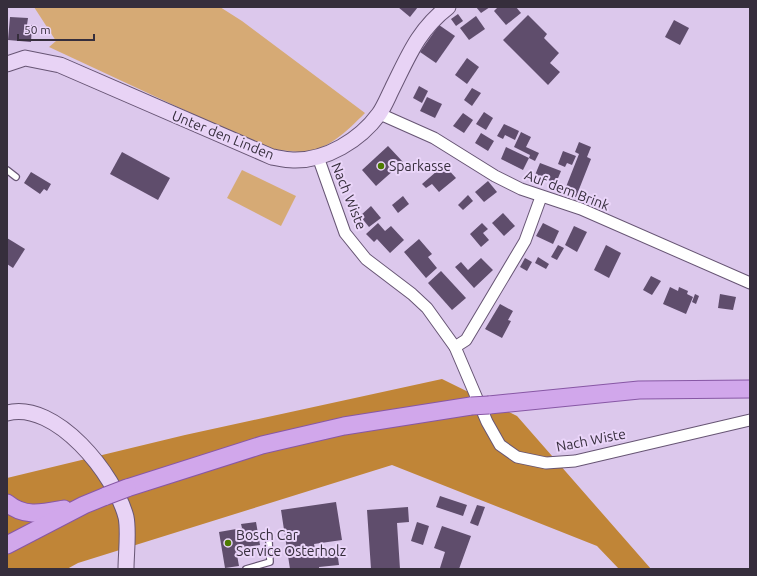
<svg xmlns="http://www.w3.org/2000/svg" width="757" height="576" font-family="Ubuntu,sans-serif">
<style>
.green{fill:#d6aa75}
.forest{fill:#c08537}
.building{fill:#5f4d6c}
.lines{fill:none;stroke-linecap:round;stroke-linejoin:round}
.lane-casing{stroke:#675574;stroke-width:8}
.street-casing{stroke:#675574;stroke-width:13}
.secondary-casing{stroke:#675574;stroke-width:17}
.primary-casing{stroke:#8757a5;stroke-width:19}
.lane{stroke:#fff;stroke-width:5.5}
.street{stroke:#fff;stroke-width:11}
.secondary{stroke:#e8d3f5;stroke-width:15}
.primary{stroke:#d1a7eb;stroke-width:17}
.primary-bridge-casing{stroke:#8757a5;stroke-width:19;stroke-linecap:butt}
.primary-bridge{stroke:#d1a7eb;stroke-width:17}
.poi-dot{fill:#4d7b01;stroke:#ead5f9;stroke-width:1.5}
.labels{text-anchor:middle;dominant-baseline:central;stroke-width:4;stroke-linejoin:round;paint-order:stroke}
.street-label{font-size:14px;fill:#362e3c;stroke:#ead5f9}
.poi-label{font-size:14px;fill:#362e3c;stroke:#ead5f9;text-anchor:start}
</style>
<rect width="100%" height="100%" fill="#dcc8ec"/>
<g class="green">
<path d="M34,7H220L242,21L365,113C347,131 327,152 299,152C289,151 279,150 268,149L49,47L56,41Z"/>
<path d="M242,170L296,196L281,226L227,198Z"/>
</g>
<path class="forest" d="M442,379L517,416L651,569H619L597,546L392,465L78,563L67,569H7V478L185,435Z"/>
<g class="building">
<path d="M398,7H418L410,17Z"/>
<path d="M476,7H490L481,13Z"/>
<path d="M498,7H516L521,13L506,25L494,11Z"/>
<path d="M458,14L463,21L456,26L451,19Z"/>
<path d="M528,15L547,34L544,38L559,53L550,63L560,72L548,85L503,40Z"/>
<path d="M476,16L485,29L469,40L460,28Z"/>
<path d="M10,17L28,18L27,25H32L31,42L8,40Z"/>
<path d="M674,20L689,28L680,45L665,37Z"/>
<path d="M439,25L455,36L436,63L420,52Z"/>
<path d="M467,58L479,67L467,84L455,75Z"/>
<path d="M419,86L428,91L422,103L413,98Z"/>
<path d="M472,88L481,93L472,106L464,100Z"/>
<path d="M427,97L442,104L435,118L420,111Z"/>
<path d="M484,112L493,118L486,130L476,124Z"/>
<path d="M463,113L473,120L464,133L453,126Z"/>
<path d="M504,124L519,131L515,140L505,135L503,139L497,136Z"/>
<path d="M521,132L531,137L526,147L539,153L535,161L529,158L530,155L514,147Z"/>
<path d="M481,133L494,141L488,151L475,143Z"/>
<path d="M579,142L591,147L587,157L591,159L576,197L564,192L579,154L575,152Z"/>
<path d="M388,146L403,162L376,186L362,170Z"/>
<path d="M506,147L529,158L523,170L501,159Z"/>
<path d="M563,151L576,156L572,165L567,163L565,167L558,164Z"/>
<path d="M122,152L170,178L158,200L110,174Z"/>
<path d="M540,163L561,171L556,183L535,175Z"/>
<path d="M444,165L456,178L439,192L432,184L426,188L422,184Z"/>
<path d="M31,172L51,184L47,191L44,189L40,194L24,183Z"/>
<path d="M488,181L497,192L484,202L475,192Z"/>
<path d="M468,195L473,201L463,210L458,205Z"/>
<path d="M403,196L409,204L398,213L392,205Z"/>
<path d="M371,206L381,218L369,227L360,216Z"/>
<path d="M503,213L515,226L504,236L492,223Z"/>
<path d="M378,223L385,231L391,226L404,240L390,253L377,239L374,242L366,234Z"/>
<path d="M482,223L488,229L483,233L489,240L481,247L470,234Z"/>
<path d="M543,223L559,231L553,244L536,236Z"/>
<path d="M574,226L587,232L577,252L565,245Z"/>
<path d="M7,238L25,249L13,268L7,264Z"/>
<path d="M419,239L432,254L428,257L437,268L426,278L404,252Z"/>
<path d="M558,245L564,248L557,260L551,257Z"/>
<path d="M606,245L621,253L609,278L594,270Z"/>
<path d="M538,257L549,264L546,269L535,263Z"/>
<path d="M481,258L493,270L474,288L455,267L461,262L468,270Z"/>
<path d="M525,258L532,262L527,271L520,267Z"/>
<path d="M441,271L466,298L452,310L428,283Z"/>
<path d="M651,276L661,281L652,295L643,290Z"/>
<path d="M670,287L678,291L679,287L688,291L687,294L693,297L686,314L663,304Z"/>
<path d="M695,294L699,296L696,304L692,302Z"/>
<path d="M720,294L736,297L733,310L718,308Z"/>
<path d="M500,304L513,311L508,320L511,321L502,338L485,329Z"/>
<path d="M440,496L467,505L463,516L436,507Z"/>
<path d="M336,502L342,540L314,544L316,554L337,551L339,565L319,567V569H290L281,510Z"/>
<path d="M477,505L485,507L478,526L470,523Z"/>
<path d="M408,507L409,522L397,523L400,569H371L367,510Z"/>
<path d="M256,522L260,545L245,547L246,553L237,555L239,566L225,568L219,532L242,528L241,524Z"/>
<path d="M417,522L429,526L423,545L411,541Z"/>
<path d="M442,526L471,536L459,569L440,568L445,552L434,548Z"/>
</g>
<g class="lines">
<g class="lane-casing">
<g id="lane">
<path d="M7,170L16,177"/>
<path d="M246,569L270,562L269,541"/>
</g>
</g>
<g class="street-casing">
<g id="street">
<path d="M380,114L434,138L495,176L521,189L581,209L750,283"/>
<path d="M318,157L345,233L366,259L412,294L427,308L455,347L487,422L500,445L517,457L546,463L575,461L750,420"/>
<path d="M455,347L466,340L525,241L541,197"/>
</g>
</g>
<g class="secondary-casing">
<g id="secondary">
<path d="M7,64L25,58L60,65L272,157C278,158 286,160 293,160C326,161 360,140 379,114C384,107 388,97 392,89C408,57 418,30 448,7"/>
<path d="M7,413C56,400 115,475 126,517C129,531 126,554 126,569"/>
</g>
</g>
<g class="primary-casing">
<g id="primary">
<path d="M489,405L639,390L750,389"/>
<path d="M127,488L262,445L344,426L471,406"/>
<path d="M7,503C25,518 43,513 64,509"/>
<path d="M7,545L84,505L106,496"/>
</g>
</g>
<use href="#lane" class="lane"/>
<use href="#street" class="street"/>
<use href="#secondary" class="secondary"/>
<use href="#primary" class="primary"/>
<g class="primary-bridge-casing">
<g id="primary-bridge">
<path d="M471,406L489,405"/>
<path d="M106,496L127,488"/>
</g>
</g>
<use href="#primary-bridge" class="primary-bridge"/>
</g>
<g class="poi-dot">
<circle cx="381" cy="166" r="4"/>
<circle cx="228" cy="543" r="4"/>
</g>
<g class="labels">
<g class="street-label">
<text transform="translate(223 135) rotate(22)">Unter den Linden</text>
<text transform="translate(567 190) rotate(21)">Auf dem Brink</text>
<text transform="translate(349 196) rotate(68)">Nach Wiste</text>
<text transform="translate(591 440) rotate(-11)">Nach Wiste</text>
</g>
<g class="poi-label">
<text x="389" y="166">Sparkasse</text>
<text x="236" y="535">Bosch Car<tspan x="236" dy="16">Service Osterholz</tspan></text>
</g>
</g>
<rect width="757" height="576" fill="none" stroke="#362e3c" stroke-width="16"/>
<path d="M18 34v6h76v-6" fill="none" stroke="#362e3c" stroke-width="2"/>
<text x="24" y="34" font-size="12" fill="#362e3c" stroke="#ead5f9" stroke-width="3" paint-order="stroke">50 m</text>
</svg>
